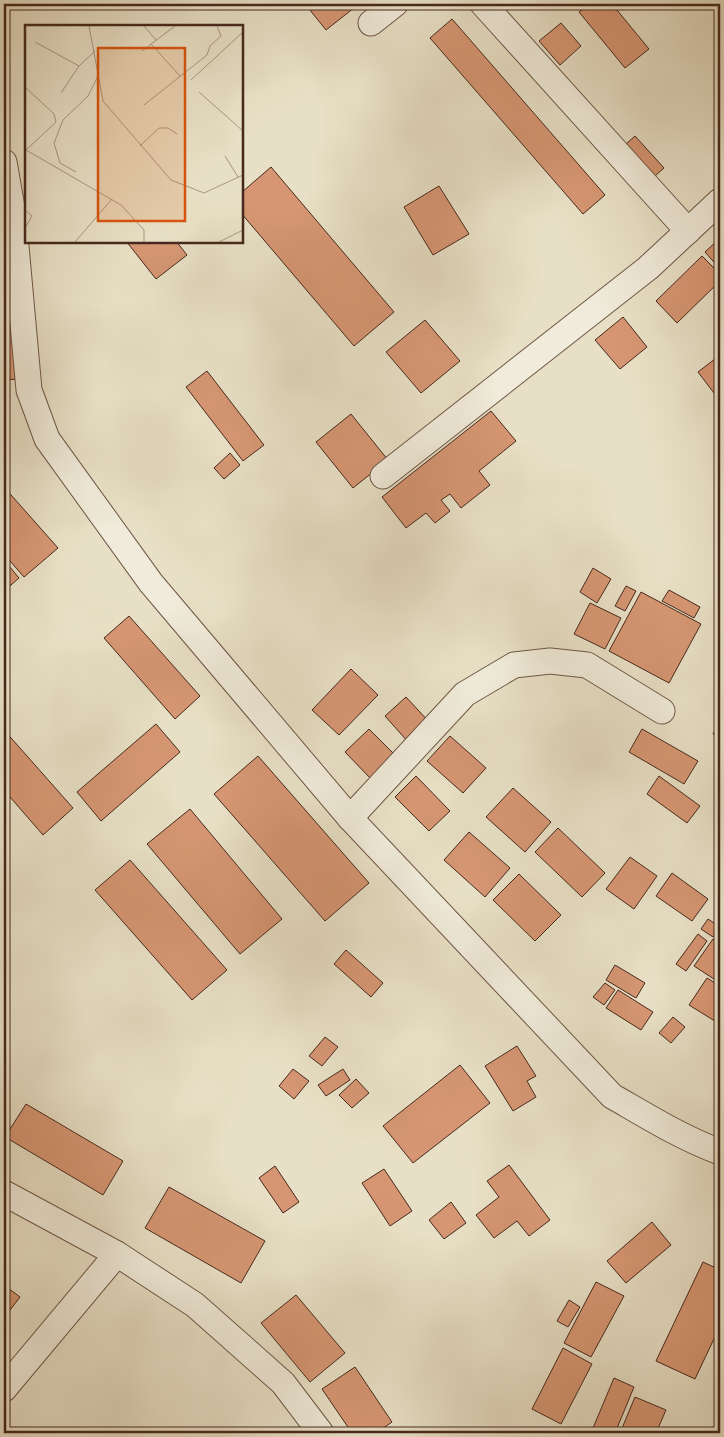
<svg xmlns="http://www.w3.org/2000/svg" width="724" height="1437" font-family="Vollkorn,serif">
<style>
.building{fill:#d69673;stroke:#46291c}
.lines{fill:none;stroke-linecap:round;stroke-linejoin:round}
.street-casing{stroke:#6e5746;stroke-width:27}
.street{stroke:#f0ebda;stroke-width:25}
.inset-road{fill:none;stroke:#a79782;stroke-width:1}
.view{fill:#d8540e;fill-opacity:0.15;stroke:#d8540e;stroke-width:2.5}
.inset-edge{fill:none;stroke:#46291c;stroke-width:2.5}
</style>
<rect width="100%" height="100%" fill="#e8e0c6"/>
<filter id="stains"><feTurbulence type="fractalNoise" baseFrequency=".004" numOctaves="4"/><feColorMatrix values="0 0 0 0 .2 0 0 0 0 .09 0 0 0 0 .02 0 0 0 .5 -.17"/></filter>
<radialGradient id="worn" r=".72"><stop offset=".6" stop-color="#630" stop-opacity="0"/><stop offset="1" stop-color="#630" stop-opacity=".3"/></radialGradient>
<g class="building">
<path d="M305,4H359L326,30Z"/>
<path d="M590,4H612L649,49L625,68L579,12Z"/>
<path d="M452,19L605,195L583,214L430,38Z"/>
<path d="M561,23L581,46L560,65L539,41Z"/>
<path d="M635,136L664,168L646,184L617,152Z"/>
<path d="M271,167L394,312L354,346L241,213V193Z"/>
<path d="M439,186L469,234L433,255L404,207Z"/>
<path d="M720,238V269L705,252Z"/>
<path d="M126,241H176L187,255L156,279Z"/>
<path d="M702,256L720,274V281L677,323L656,301Z"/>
<path d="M16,312L19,379L4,380V313Z"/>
<path d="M623,317L647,347L620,369L595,340Z"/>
<path d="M425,320L460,361L421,393L386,352Z"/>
<path d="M720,355V401L698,372Z"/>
<path d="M207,371L264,445L243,461L186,387Z"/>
<path d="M491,411L516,441L479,471L490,485L461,508L450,494L441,500L450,511L435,523L426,513L406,528L382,497Z"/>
<path d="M351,414L388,460L353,488L316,442Z"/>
<path d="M230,453L240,465L224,479L214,468Z"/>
<path d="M4,487L58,548L24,577L4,554Z"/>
<path d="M4,560L19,578L4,591Z"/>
<path d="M593,568L611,579L597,603L580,592Z"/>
<path d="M626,586L636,591L625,611L615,606Z"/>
<path d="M669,590L700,607L694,618L662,601Z"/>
<path d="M641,592L701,624L669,683L609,651Z"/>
<path d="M590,603L621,618L605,649L574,634Z"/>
<path d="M129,616L200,696L175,719L104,638Z"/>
<path d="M351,669L378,695L339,735L312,710Z"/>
<path d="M406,697L431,724L409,743L385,716Z"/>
<path d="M720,721V739L713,734Z"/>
<path d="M156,724L180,752L101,821L77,792Z"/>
<path d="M369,729L397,757L373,781L345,752Z"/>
<path d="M642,729L698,761L684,784L629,752Z"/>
<path d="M4,730L73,808L43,835L4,790Z"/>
<path d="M450,736L486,768L463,793L427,761Z"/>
<path d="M258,756L369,883L325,921L214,794Z"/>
<path d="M416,776L450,811L429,831L395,797Z"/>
<path d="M659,776L700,806L687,823L647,794Z"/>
<path d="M513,788L551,822L525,852L486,817Z"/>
<path d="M190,809L282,919L240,954L147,844Z"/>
<path d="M558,828L605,873L582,897L535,852Z"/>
<path d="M469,832L510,868L485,897L444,860Z"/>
<path d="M630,857L657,876L634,909L606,889Z"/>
<path d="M130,860L227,970L192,1000L95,890Z"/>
<path d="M672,873L708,899L692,921L656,896Z"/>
<path d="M519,874L561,915L535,941L493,900Z"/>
<path d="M708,919L720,927L713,937L701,929Z"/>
<path d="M698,934L707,941L686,971L676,964Z"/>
<path d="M713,939L720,944V975L717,981L694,966Z"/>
<path d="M346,950L383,983L371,997L334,964Z"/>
<path d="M615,965L645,983L636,998L606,980Z"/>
<path d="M707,978L720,986V1019L718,1023L689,1005Z"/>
<path d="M605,983L615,990L604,1005L593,997Z"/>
<path d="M618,990L653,1012L641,1030L606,1008Z"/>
<path d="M673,1017L685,1027L671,1043L659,1033Z"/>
<path d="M325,1037L338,1047L322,1066L309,1056Z"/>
<path d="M517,1046L536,1076L527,1081L536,1097L513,1111L485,1066Z"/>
<path d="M460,1065L490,1103L413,1163L383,1126Z"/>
<path d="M293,1069L309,1081L294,1099L279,1086Z"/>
<path d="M343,1069L350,1080L326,1096L318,1085Z"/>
<path d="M356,1079L369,1093L352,1108L339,1095Z"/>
<path d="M26,1104L123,1161L103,1195L5,1137Z"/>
<path d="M509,1165L550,1220L529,1236L517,1221L494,1238L476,1215L499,1197L487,1181Z"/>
<path d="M275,1166L299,1202L283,1213L259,1178Z"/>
<path d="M384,1169L412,1211L390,1226L362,1183Z"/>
<path d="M169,1187L265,1241L241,1283L145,1228Z"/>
<path d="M451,1202L466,1223L444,1239L429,1220Z"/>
<path d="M652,1222L671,1245L626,1283L607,1261Z"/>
<path d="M703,1262L720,1270V1326L695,1379L656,1361Z"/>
<path d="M596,1282L624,1296L591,1357L564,1343Z"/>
<path d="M4,1285L20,1297L4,1318Z"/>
<path d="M296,1295L345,1353L310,1382L261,1323Z"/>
<path d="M569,1300L580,1307L568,1327L557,1321Z"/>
<path d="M563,1348L592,1364L561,1424L532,1409Z"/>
<path d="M355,1367L392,1422L376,1433H352L322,1389Z"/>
<path d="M614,1378L634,1387L615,1433H605L593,1428Z"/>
<path d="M635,1397L666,1410L656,1433H620Z"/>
</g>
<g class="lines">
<g class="street-casing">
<g id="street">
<path d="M483,4L688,231"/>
<path d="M371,23L395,4"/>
<path d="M4,162L13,213L29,390L47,439L151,583L350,818L612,1096C647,1116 682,1138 720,1152"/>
<path d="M383,476L648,268L720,201"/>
<path d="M350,818L465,694L514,665L550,661L587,665L662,711"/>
<path d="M4,1193L117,1254L195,1305L283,1383L321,1433"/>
<path d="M4,1389L117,1254"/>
</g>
</g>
<use href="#street" class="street"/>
</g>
<g transform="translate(25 25)">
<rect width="218" height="218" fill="#e8e0c6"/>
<path class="inset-road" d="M64,1L78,76L146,155L179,168L218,150M119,1L131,15M10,17L54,41M126,19L155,51M117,26L150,1M166,55L218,7M0,62L29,89L31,97L0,126M174,67L218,106M36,68L54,41L70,26M119,80L182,30L185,21L196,11L192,1M115,121L134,103H143L152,109M1,125L96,180L119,205V217M200,131L213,152M51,147L35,138L29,118L38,95L63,71L73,51M0,185L7,191L0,203M50,217L87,174M194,217L218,205"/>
<path class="view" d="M73,23H160V196H73Z"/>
<rect width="218" height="218" class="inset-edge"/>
</g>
<rect width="724" height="1437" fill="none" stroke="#e8e0c6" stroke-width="20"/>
<rect x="5" y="5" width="714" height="1427" fill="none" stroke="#46291c" stroke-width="2.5"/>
<rect x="10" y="10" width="704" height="1417" fill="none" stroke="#46291c"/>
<rect width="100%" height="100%" filter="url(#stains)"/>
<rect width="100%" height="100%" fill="url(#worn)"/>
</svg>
